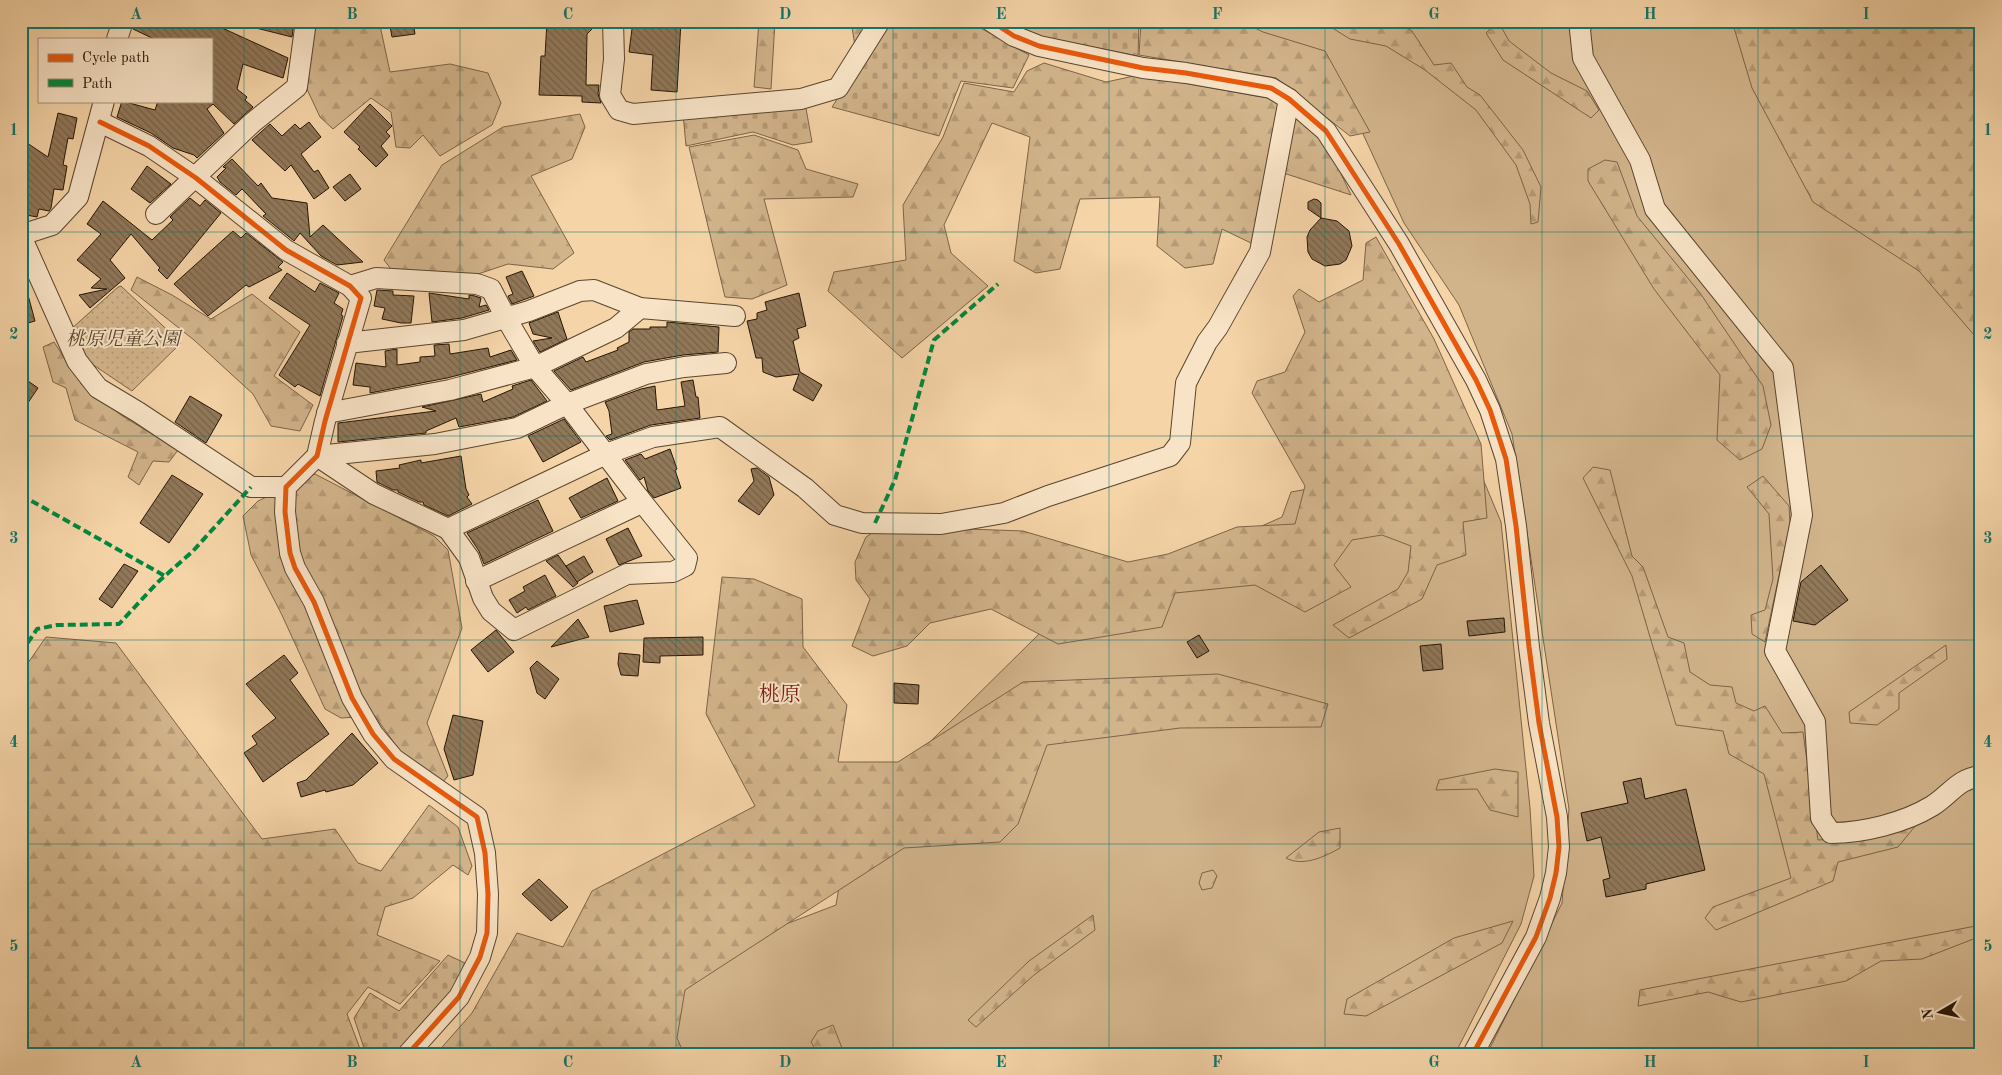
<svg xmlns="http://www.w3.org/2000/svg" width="2002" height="1075" font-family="'Old Standard TT','Noto Serif JP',serif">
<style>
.green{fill:#d2b48b;stroke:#7c6448}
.forest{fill:url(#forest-firs);stroke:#7c6448}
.cemetery{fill:url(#cemetery-stones);stroke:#7c6448}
.park{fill:url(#park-dots);stroke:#7c6448}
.building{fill:url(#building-back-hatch);stroke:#251505}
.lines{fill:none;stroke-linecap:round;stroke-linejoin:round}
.minor-casing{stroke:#59452e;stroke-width:22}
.minor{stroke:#f8e3c6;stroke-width:20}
.quiet{stroke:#00873e;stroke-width:4;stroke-dasharray:8 4;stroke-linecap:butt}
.cycleway-casing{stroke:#f8e3c6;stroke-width:8}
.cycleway{stroke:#e8590c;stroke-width:5}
.grid{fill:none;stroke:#0f766e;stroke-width:1;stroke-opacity:0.55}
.labels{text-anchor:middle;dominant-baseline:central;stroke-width:4;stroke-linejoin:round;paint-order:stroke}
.park-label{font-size:19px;font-style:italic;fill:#59452d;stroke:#f8e3c6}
.quarter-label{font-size:21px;fill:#7a1f14;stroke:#f8e3c6}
.neatline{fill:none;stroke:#0f766e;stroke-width:2}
.grid-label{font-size:16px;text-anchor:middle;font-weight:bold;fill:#0f766e}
</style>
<defs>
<pattern id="forest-firs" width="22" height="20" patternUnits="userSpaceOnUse" patternTransform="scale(1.25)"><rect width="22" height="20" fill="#d2b48b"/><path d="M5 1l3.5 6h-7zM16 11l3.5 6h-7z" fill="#b49a76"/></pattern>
<pattern id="cemetery-stones" width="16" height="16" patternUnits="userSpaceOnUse" patternTransform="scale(1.25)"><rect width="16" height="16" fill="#d2b48b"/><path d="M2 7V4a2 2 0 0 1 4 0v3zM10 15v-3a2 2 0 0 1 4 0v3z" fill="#b49a76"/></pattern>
<pattern id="park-dots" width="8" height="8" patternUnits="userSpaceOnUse" patternTransform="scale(1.25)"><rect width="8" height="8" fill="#d2b48b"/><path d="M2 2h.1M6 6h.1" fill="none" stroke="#b49a76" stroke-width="1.8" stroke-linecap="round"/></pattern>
<pattern id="building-back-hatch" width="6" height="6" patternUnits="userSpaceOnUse" patternTransform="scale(1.25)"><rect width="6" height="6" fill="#917859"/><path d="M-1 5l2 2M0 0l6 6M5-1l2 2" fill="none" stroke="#766148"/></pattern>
</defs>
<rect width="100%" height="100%" fill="#f5d4a7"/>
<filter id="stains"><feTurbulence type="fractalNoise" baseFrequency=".004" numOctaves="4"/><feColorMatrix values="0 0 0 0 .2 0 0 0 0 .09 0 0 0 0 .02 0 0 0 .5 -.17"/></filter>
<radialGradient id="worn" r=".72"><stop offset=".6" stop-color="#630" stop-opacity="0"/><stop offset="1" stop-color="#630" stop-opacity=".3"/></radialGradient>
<g class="green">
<path d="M1237,21H1981V1054H1487L1562,903L1569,809L1512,434L1459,305L1404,223L1358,123L1257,36Z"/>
<path d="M1475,460L1501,522L1530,808L1534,876L1521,924L1455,1054H665L659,1000L707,954L836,905L850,821L1041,632L1228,541L1282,517L1291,492Z"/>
</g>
<g class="forest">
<path d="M316,21H379L390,72L450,64L488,73L501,103L492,125L440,156L423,135L410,148L396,147L391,112L371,98L333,129L320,117L305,85Z"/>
<path d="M759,21H775L771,89L754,87Z"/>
<path d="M851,21H870L855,46Z"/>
<path d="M1141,21H1241L1263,32L1325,51L1370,132L1350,136L1276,78L1139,55Z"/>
<path d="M1321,21H1404L1400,24L1412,31L1434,65L1451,63L1467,87L1480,95L1523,150L1541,187L1538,222L1531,224L1530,204L1516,165L1476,110L1425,70L1386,46L1350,39Z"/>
<path d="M1498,21L1509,41L1551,73L1587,91L1599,110L1591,118L1503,60L1486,33Z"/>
<path d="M1732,21H1981V343L1919,271L1813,202L1752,88Z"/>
<path d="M1044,63L1106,82L1139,75L1273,99L1328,146L1351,195L1268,168L1253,244L1222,229L1213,264L1185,268L1157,246L1160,197L1080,199L1060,269L1036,273L1014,261L1030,137L992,123L944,225L951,253L988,286L902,358L828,291L834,272L906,260L903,205L943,137L964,83L1014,92L1027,71Z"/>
<path d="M580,114L585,127L572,159L531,176L574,253L553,269L508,264L472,276L394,273L384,260L442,165L503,127Z"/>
<path d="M754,135L798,150L806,169L858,184L853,197L764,199L787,285L752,299L725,297L689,147Z"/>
<path d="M1605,160L1617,162L1637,216L1700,293L1763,386L1771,425L1762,449L1740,460L1717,440L1720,375L1654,289L1588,181V169Z"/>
<path d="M1376,237L1434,339L1481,444L1487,518L1463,522L1466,555L1437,565L1422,599L1349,638L1333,625L1398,589L1408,572L1411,546L1382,535L1352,540L1334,565L1351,587L1305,612L1255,585L1175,593L1162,627L1058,644L991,609L930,623L907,646L873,656L852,646L870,599L856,580L855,562L866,537L883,526L1023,531L1128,562L1168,554L1237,527L1295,524L1305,486L1252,393L1257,381L1285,372L1305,332L1293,296L1299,289L1319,302L1363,280L1366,243Z"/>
<path d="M137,277L172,295L211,319L252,294L300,332L274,376L313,405L300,431L271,426L253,394L194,340L131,290Z"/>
<path d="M54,342L82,385L121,415L178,450L169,462L153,461L139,485L128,477L138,452L75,420L66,388L53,382L43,347Z"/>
<path d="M1593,467L1610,470L1632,556L1643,567L1668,637L1684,643L1690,672L1710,685L1732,687L1736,703L1754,711L1765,706L1782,733L1803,732L1818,840L1853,838L1904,824L1916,825L1898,847L1838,862L1833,881L1716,930L1705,918L1713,907L1791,878L1764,774L1729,754L1723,731L1676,725L1632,576L1583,478Z"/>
<path d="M315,474L434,536L448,550L462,628L427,723L448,776L442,783L402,754L375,716L341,718L325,709L281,613L251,555L243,516L258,501Z"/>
<path d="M1763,476L1789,506L1790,523L1765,642L1752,634L1751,615L1765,610L1773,579L1769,514L1747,487Z"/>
<path d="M722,577L754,579L802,599L803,647L847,705L838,762H898L1023,682L1218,674L1328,704L1321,727L1180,728L1047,745L1018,824L1000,842L904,848L685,990L677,1038L684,1054H436L472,1013L517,933L563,947L592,891L755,806L706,714Z"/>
<path d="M46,637L116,643L262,839L335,829L358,863L381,871L429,805L458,827L472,866L468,875L453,865L413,898L385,907L377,935L440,961L400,1004L368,987L347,1014L362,1054H21V673Z"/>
<path d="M1946,645L1947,659L1899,693V709L1877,725L1850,723L1849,712Z"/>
<path d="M1495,769L1518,772V817L1490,810L1477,789L1436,790L1439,780Z"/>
<path d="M1340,828V848C1324,857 1303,867 1286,858L1319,832Z"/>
<path d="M1213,870L1217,876L1212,888L1202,890L1199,883L1202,873Z"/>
<path d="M1093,915L1095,930L1034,975L976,1027L968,1020L1029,961Z"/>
<path d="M1513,921L1502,943L1366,1016L1344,1014L1347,999L1454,938Z"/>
<path d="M1981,925V936L1922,959L1881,961L1846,981L1741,1002L1708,992L1638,1006L1640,990Z"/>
<path d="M833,1025L842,1048L853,1054H818L811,1042L818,1031Z"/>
</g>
<g class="cemetery">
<path d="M888,21H973L977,26L1029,55L1013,88L961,81L939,136L832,107Z"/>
<path d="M1009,21H1139L1138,56L1038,36Z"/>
<path d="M805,103L812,142L793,145L753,132L686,146L683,113Z"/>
<path d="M448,955L469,965L446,1000L401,1054H366L354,1018L370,993L399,1011Z"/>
</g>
<path class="park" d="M121,286L181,343L132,391L89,362L70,330L118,287Z"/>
<g class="building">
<path d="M135,21H222L220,27L288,58L283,78L243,64L237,89L247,97L245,100L253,107L234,124L213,104L207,109L224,133L197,158L194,155L173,148L151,133L117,117L122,101L155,110L158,101H211V39H154L133,29Z"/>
<path d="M248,21H294L292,37L248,26Z"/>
<path d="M389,21H413L415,34L392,37Z"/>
<path d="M547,21H575L594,27L587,34L586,85H599L598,94L601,103L582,102V96L539,95L541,56H545Z"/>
<path d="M633,21H681L677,92L651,90L653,55L629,52Z"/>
<path d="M370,104L392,126L386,132L390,136L381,146L388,155L376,167L358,149L360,147L344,132Z"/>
<path d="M58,113L77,118L73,139L68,138L63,165L67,166L63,190L54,189L51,208L49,211L39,209L37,217L21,214L28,183L21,182V139L48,157Z"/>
<path d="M309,122L321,137L301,154L314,172L318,170L329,188L314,199L291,165L285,171L252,140L270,124L282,136L295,124L300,129Z"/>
<path d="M232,159L258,186L261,183L272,198L307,203L310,237L323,225L363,262L337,265L321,256L300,233L294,241L293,240L263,216L266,214L242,189L236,195L220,182L217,177L226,168L223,167Z"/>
<path d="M147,166L171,184L150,203L131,189Z"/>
<path d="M350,174L361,189L345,201L333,187Z"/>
<path d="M190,198L200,206L205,200L221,213L167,279L158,270L160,268L131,234L110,260L125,278L90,308L79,295L107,289L91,288L101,279L77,260L101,234L87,224L103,201L152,240L173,220L170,217Z"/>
<path d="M1314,199L1318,200L1321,203V218L1308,209V202Z"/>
<path d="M1321,218L1337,221L1349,231L1352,246L1346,260L1340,264L1325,266L1312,259L1308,252L1307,237L1310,230Z"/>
<path d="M233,231L241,238L246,233L283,262L278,267L282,270L249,287L246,285L208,316L174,284Z"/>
<path d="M522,271L534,296L512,304L508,296L513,294L506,277Z"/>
<path d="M287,273L315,292L320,283L339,293L334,303L343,309L341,315L343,316L320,396L298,384L295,387L279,375L310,325L269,298Z"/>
<path d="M21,284H25L35,321L21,325Z"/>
<path d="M377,290L393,291V295L414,296L411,323H401L382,319L385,308L374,306Z"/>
<path d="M429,293L469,299V295L475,296L481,298L479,307L486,305L489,310L462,318L432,322Z"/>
<path d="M799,293L806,326L797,329L799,338L793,341L800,372L822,385L813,401L793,390L799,374L776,377L763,372L762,358H756L747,321L757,319V313L767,310L765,302Z"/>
<path d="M558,312L567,339L540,352L533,341L552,338L533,334L529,323Z"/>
<path d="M667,322L719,327L718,352L683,355L644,362L571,390L554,371L583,357L586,362L618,350L617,348L629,342V332L633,329H650V327H667Z"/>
<path d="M449,344L450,354L488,348L490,357L511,350L517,360L447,378L370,393V387L353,385L356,363L386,367L385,351L397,349V365L420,362V357L435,356L434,345Z"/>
<path d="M21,376L38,388L21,413Z"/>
<path d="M531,380L547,401L513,417L459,427L456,418L426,431V433L338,442V423L436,411L422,407L481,394L483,402L513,389L512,386Z"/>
<path d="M693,380L696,397H698L700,418L651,425L610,440L606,436L612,434L609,411L605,402L641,389L655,386L657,410L685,406L681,382Z"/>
<path d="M190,396L222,415L206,443L175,422Z"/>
<path d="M564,419L581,442L543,462L528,436Z"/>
<path d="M670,449L677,469L675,470L681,488L654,498L648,491L644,477L640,480L625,460L641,454L645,459Z"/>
<path d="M461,456L466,489L469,495L467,497L472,504L448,516L424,505L423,502H419L398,492V490H393L377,482L376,471L400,468L399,465L421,460V463Z"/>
<path d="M757,468L769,477L774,495L759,515L738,501L754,481L751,469Z"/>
<path d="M172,475L203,494L169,543L140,523Z"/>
<path d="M607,478L618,501L581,518L569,498Z"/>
<path d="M538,500L553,531L484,564L479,551L467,533Z"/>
<path d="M628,528L642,556L619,565L606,539Z"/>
<path d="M558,555L578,583L573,587L546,561Z"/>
<path d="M584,556L593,572L577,582L566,566Z"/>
<path d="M124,564L138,571L112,608L99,599Z"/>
<path d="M1821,565L1848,600L1815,625L1793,621L1801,582Z"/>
<path d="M545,575L556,596L528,610L526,607L517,613L509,600L525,591L523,587Z"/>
<path d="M637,600L644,624L610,632L604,606Z"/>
<path d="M1504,618L1505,632L1469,636L1467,621Z"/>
<path d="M578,619L589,637L551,647Z"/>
<path d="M496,630L514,652L488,672L471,650Z"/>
<path d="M1199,635L1209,651L1197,658L1187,642Z"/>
<path d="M703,637V655L660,656V663L643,662L644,638Z"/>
<path d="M1441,644L1443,669L1423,671L1420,646Z"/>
<path d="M619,653L640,655L638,676L621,675L618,664Z"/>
<path d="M284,655L298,673L290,680L329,734L263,782L244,753L257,744L252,736L276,718L246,684Z"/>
<path d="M537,661L559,679L545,699L537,693L530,668Z"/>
<path d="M894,683L919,685L918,704L894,703Z"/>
<path d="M453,715L483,721L473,775L454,780L444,749Z"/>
<path d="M352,733L378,763L353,785L326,792L325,790L301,797L297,783L306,780Z"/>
<path d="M1641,778L1645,799L1686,789L1705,870L1646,884V889L1606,897L1603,880L1610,878L1601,837L1587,841L1581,813L1628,803L1623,782Z"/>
<path d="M539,879L568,907L551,921L522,894Z"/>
</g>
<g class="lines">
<g class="minor-casing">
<g id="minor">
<path d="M613,21L614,59L610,95L619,110L633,114L801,99L838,88L880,21"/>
<path d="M991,21L1014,36L1039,46L1143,68L1186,73L1271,88L1289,99L1326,131L1399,244L1476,380L1490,410L1506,459L1516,526L1529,647L1539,723L1557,817L1559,847L1556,873L1550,898L1536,937L1473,1054"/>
<path d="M1582,21L1580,30L1583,58L1640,160L1655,209L1783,368L1802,515L1775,651L1815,722L1821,818L1831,833C1863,833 1904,823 1932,806C1951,794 1957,779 1981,776"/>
<path d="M117,39L123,21"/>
<path d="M100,122L149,146L196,178L286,250L350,286L361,298L325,421L317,456L286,487L285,512L290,553L295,568L314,602L352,698L373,734L394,759L477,817L485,853L488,894L487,933L480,957L459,997L408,1054"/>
<path d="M156,214L252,123L297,87L306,21"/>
<path d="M21,235L52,225L78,197L104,101"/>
<path d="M21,236L77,361L98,388L138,412L251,487H286"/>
<path d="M350,286L376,278L477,284L491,289L506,318L535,367L567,404L639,498L635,506L476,581"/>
<path d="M347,343L464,330L529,311L580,291L594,290L640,308L735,316"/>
<path d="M327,413L450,390L535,367L616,328L640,308"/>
<path d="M317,456L374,494L448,529L469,558L483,598L491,611L514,630L627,574L673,572L685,566L687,558L639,498"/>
<path d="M317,456L435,444L517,428L567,404L646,374L684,367L726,363"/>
<path d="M448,529L606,454L653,437L720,427L805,488L835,515L862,523L941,524L1004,513L1048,496L1170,456L1180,443L1186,383L1207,342L1218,327L1260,252L1289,99"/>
</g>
</g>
<use href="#minor" class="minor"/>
<g class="quiet">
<path d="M21,495L165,576"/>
<path d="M875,523L895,480L934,340L998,284"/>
<path d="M21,653L37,629L57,625L119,624L158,582L193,551L251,487"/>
</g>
<g class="cycleway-casing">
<g id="cycleway">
<path d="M991,21L1014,36L1039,46L1143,68L1186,73L1271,88L1289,99L1326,131L1399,244L1476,380L1490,410L1506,459L1516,526L1529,647L1539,723L1557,817L1559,847L1556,873L1550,898L1536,937L1473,1054"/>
<path d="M100,122L149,146L196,178L286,250L350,286L361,298L325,421L317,456L286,487L285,512L290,553L295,568L314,602L352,698L373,734L394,759L477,817L485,853L488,894L487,933L480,957L459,997L408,1054"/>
</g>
</g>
<use href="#cycleway" class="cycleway"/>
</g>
<path class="grid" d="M244,21V1054M460,21V1054M676,21V1054M893,21V1054M1109,21V1054M1325,21V1054M1542,21V1054M1758,21V1054M21,232H1981M21,436H1981M21,640H1981M21,844H1981"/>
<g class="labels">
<g class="park-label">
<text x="123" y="340">桃原児童公園</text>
</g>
<g class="quarter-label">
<text x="780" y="695">桃原</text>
</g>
</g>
<rect width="2002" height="1075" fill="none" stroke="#f5d4a7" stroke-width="55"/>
<rect x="38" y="38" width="175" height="65" fill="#f8e3c6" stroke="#a49179"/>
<rect x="48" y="54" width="25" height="8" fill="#e8590c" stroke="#a49179"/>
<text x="82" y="62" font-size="15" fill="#251505">Cycle path</text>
<rect x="48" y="79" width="25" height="8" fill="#00873e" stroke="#a49179"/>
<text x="82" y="88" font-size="15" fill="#251505">Path</text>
<g transform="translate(1940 1012) rotate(261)" stroke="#f8e3c6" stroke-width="4" paint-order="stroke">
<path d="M0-4L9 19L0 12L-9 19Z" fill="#251505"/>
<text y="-8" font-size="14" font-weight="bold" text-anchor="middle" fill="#251505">N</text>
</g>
<rect x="28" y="28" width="1946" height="1020" class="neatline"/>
<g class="grid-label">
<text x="136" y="19">A</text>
<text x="352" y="19">B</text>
<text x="568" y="19">C</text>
<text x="785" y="19">D</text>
<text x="1001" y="19">E</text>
<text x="1217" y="19">F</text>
<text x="1434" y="19">G</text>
<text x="1650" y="19">H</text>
<text x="1866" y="19">I</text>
<text x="14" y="135">1</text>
<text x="1988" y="135">1</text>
<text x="14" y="339">2</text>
<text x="1988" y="339">2</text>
<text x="14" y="543">3</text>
<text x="1988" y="543">3</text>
<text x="14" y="747">4</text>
<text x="1988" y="747">4</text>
<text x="14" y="951">5</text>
<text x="1988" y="951">5</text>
<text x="136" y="1067">A</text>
<text x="352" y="1067">B</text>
<text x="568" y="1067">C</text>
<text x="785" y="1067">D</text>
<text x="1001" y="1067">E</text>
<text x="1217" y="1067">F</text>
<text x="1434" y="1067">G</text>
<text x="1650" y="1067">H</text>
<text x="1866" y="1067">I</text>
</g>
<rect width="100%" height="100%" filter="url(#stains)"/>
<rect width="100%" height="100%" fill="url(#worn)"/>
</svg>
